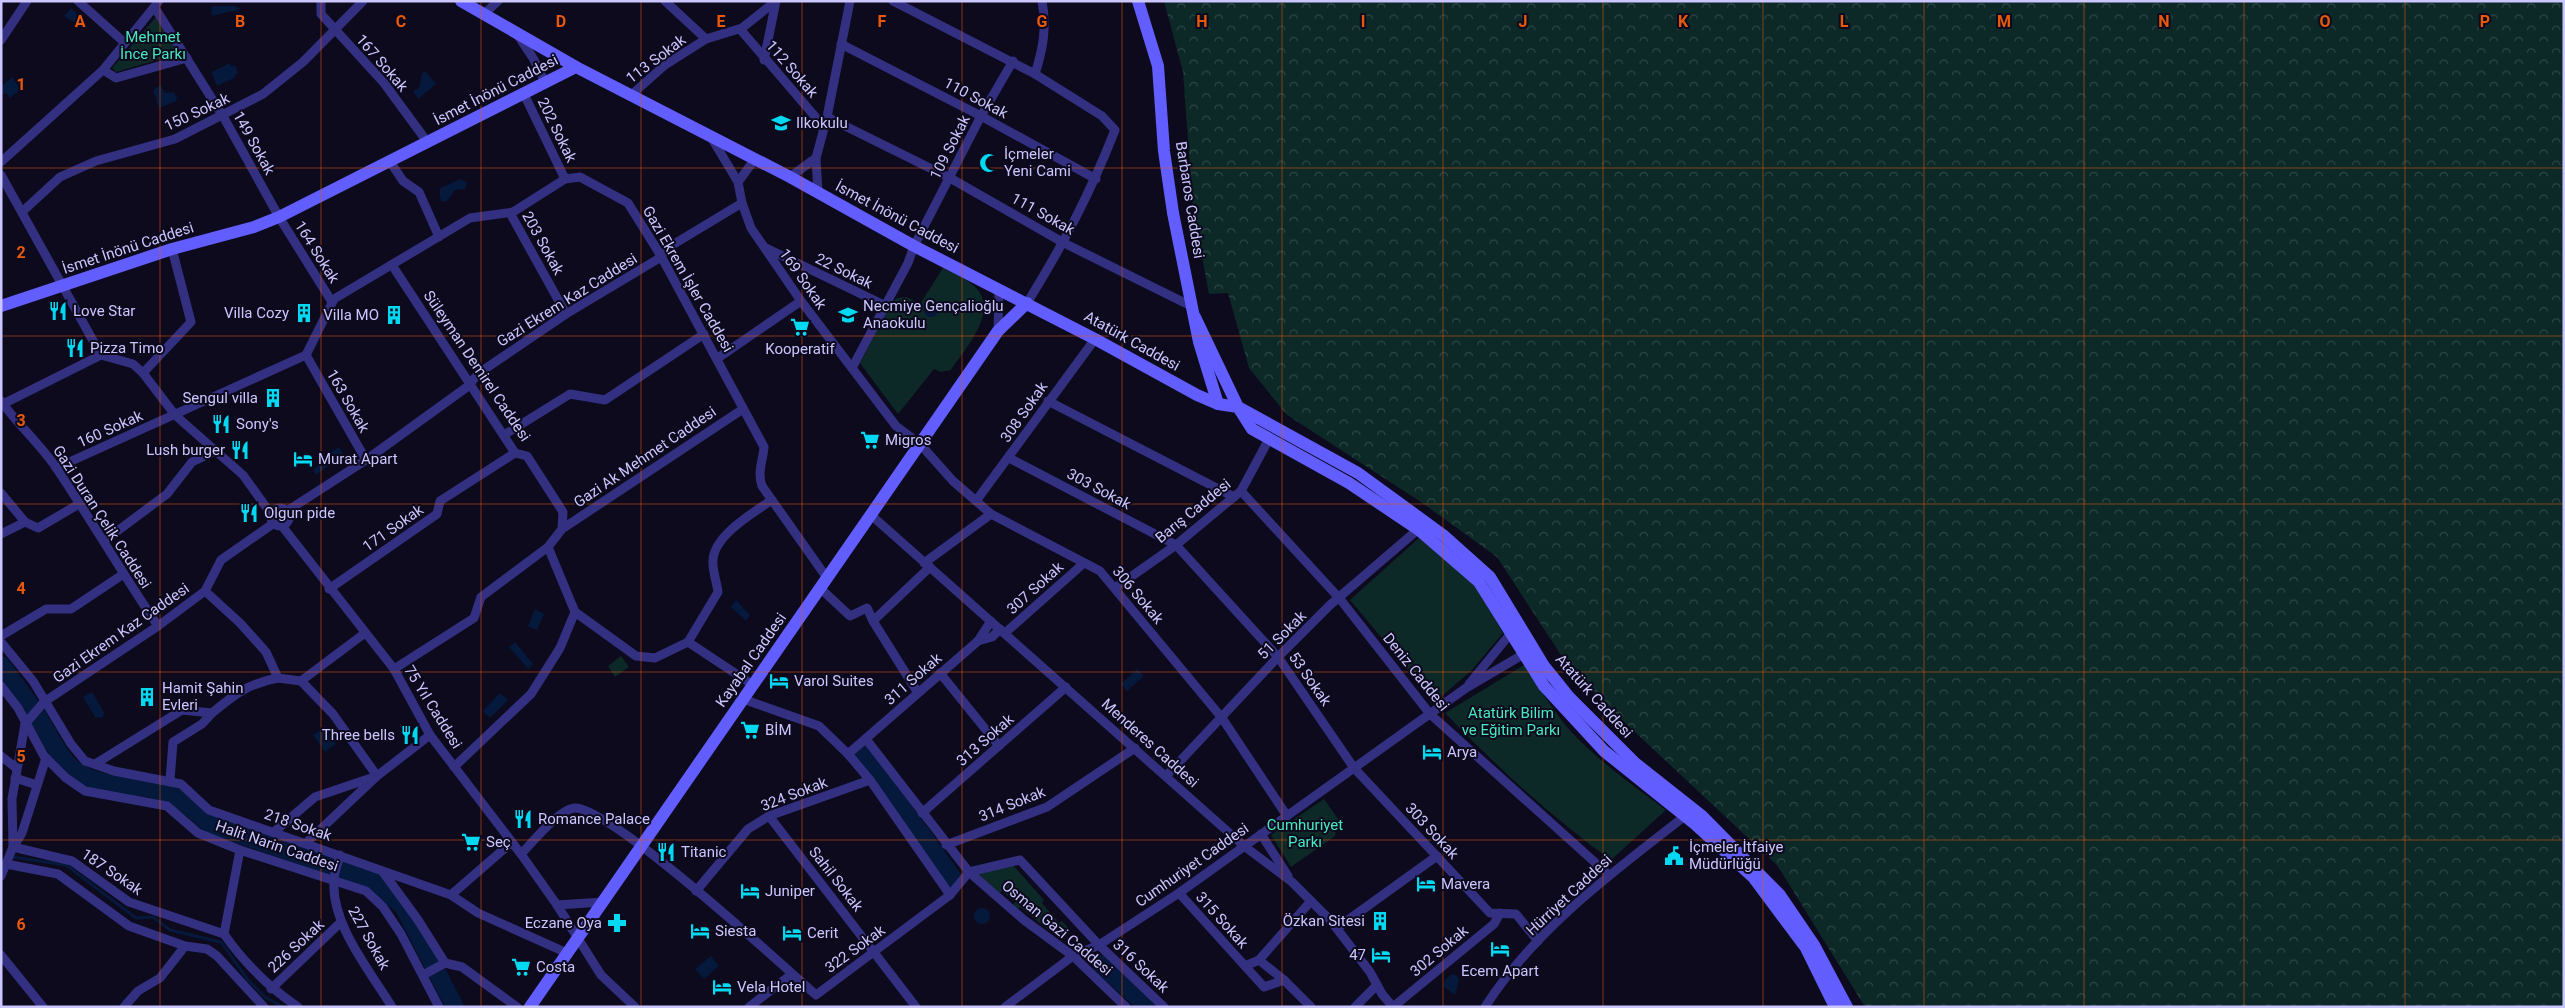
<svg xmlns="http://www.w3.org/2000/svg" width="2565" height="1008" font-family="Roboto,sans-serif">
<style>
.forest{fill:url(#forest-crowns)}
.park{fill:#0c2827}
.water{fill:#04193c}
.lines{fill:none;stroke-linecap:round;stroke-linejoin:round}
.stream{stroke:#04193c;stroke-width:3}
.river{stroke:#04193c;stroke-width:18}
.street{stroke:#333081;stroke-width:9}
.secondary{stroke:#615dff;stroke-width:12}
.grid{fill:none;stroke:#e8590c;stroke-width:1;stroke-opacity:0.55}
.labels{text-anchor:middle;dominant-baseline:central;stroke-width:4;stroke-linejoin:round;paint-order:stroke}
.park-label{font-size:15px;fill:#48e9c0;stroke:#0d0a1d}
.street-label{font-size:15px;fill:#ccc6ff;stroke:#0d0a1d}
.poi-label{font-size:15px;fill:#ccc6ff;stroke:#0d0a1d;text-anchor:start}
.grid-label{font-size:16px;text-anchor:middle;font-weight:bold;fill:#e8590c;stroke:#0d0a1d;stroke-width:4;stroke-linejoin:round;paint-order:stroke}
</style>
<defs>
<pattern id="forest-crowns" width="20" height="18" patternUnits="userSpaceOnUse" patternTransform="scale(1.25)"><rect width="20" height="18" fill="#0c2827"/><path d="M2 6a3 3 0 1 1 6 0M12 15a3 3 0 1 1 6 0" fill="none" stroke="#2e4647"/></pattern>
</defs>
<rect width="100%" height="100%" fill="#0d0a1d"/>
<path class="forest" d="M1164,1H2564V1007H1865L1777,865L1574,675L1497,557L1421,502L1287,415L1249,368L1228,293L1209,294L1193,209L1183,72Z"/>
<g class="park">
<path d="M156,17L178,54L116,72L112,68Z"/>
<path d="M943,268C953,273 965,278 973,285C1002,309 965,349 951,370L941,372L934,369L898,414L860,363L892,302L897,298L907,297L920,304Z"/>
<path d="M1420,537L1473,582L1503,633L1471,671L1435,702L1350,600Z"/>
<path d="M621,656L629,667L615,677L608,666Z"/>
<path d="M1524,665C1540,689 1556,716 1576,737C1603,764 1635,787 1666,810L1611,860C1550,816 1497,767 1445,713Z"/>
<path d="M1324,799L1338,819L1335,836L1291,867L1271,835Z"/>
<path d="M1013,865L1044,900L1042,903L1059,923L1062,921L1070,930L1060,939L1020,907L1018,909L1013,905L1015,902L1002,891L1000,893L977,874Z"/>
</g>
<g class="water">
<path d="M213,6H235L241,9L212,16L211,8Z"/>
<path d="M71,8L87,24L83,28L64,16Z"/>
<path d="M230,63L231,67L235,65L238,73L235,74L236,77L217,86L211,72Z"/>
<path d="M425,71L436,84L418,99L413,91L419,88L422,74Z"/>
<path d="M12,77L21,89L10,98L6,93L1,96V84L3,85Z"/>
<path d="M160,85L165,93L174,92L177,97L176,101L159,108L153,90Z"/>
<path d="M461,179L467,183L465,189L455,190L447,201H442L440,198V188Z"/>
<circle cx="931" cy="310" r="7"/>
<path d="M339,447L343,453L340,458L316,475L313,470L323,462L324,456Z"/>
<path d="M736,600L750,615L746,621L731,607Z"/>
<path d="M535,609L544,614L537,630L528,626Z"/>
<path d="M515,642L533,664L528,669L509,647Z"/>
<path d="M1137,669L1144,676L1127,691L1121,684Z"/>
<path d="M92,692L104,712L103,717L99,718L95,717L83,697Z"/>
<path d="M500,693L508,700L490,718L483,711Z"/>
<path d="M325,727L336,744L325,752L313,735Z"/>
<circle cx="982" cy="916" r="8"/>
<path d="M711,956L719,966L704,979L695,969Z"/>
<path d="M1452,974L1457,976L1459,980L1455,995L1444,987L1445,980Z"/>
</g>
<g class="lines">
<path class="stream" d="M13,857L66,865L136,918L153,917L170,930L221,942L248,980L265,997L283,1007"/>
<g class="river">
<path d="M1,665C16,685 30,704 43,725C50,737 57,753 67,763C93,791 135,781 168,793C186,800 197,816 214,826L370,879L403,906L455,1007"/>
<path d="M863,752L954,880"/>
<path d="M1101,964L1148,1007"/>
</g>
<g class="street">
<path d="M78,1L125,43"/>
<path d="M321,1V14L384,83L428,143"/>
<path d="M665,1L706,39"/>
<path d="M893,1L1035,74L1102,116L1115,130C1090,194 1063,245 1027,303"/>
<path d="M155,8L224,118L279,217L332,302"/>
<path d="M484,14L498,1"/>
<path d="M740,29L824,127"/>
<path d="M517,34L533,58L545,82"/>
<path d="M1,40L27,1"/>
<path d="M841,44L981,116L1096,179"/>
<path d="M764,60L776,1"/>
<path d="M103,70L116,78L187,58"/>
<path d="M1035,74C1043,49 1047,27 1042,1"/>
<path d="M523,92L565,179"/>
<path d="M630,96L665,65L706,39L742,28L776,1"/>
<path d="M827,117L950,178L1064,243L1193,307"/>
<path d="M711,137L738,182L742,203L751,228L801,301L896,426L920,444L953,481L991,514L1100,571L1222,718L1287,816"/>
<path d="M389,160L403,181L419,192L439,237"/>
<path d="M1,162L103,70L159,1"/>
<path d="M1,175L101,355L133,364L143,373L175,415L243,475L271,514"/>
<path d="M790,177L816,158"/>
<path d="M738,182L755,159"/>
<path d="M818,193L816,158L827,117L850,1"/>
<path d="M22,212L60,177L96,161L175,139L263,94L303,62L363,1"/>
<path d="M510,213L566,314"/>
<path d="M766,248L886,306"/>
<path d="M392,265L515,453L527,456L563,512L562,529L548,547L575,612L636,656L655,658L688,642L753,685"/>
<path d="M998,331L999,290"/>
<path d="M306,355L366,460"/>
<path d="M718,358L801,301"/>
<path d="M852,368L908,263L914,246L981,116L1013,61"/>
<path d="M143,373L191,322L172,249"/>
<path d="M1,401C18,425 41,445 57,469C92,521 123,575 158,626"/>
<path d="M1048,401L1234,497"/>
<path d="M3,404L101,355"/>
<path d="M504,435L570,394L605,400L704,334"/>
<path d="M1009,458L1176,545L1278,657L1354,768L1490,913L1516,914L1538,941"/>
<path d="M56,468L306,355L334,299L470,218L513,212L565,179L580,177L628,203L661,256L764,447C763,461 757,472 762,486L827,578"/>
<path d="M1241,491L1340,599L1430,714L1609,875"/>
<path d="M1,493L25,522L38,528L79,504"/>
<path d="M976,501L1095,339"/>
<circle cx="280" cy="517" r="9"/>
<path d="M287,511L366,460L467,387L479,373L566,314L658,259L669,247L742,203"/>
<path d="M871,515L1244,846L1292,882L1331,921L1370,972L1382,994L1393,1007"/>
<path d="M282,526L394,669L430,735L521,854L557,905L601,975L635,1007"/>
<path d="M562,529L743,409"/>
<path d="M1,534L25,522"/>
<path d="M104,541L167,494L192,462L215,451"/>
<path d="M924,563L991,514"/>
<path d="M820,588L850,616L867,608L873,621L930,567"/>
<path d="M1115,588L1176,545L1241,491L1269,439"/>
<path d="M329,589L437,514L440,501L515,453"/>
<path d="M205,591L240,623L266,652L278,678L301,681L333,714L377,776L315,797L274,832"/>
<path d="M873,621L918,693"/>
<path d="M1005,633L1084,563"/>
<path d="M1,636L46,609H71L122,575"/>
<path d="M978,641L992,637L1000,629"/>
<path d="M1,642L33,681L71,744L85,761L114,771L181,784L209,810L451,895L478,913L567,953"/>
<path d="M688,642L718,592C717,583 712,569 713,561C713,536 754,512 772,500"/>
<path d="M394,669L474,618L481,597L548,547"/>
<path d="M940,673L999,746"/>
<path d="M301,681L365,633"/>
<path d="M1469,684L1511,633H1516"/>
<path d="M1,686L18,708L44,756L66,778L85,791L167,806L198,833L240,850L366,891L383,907L401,934L439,1007"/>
<path d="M743,699L819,726L848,754L870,780L950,895L969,872L1020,860L1099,945L1164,1007"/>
<path d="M25,724L44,702L158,626L205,591L221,560L274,523"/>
<path d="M866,739L969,872L1024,920L1073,956L1126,1007"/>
<path d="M848,754L978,641L991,621"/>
<path d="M1,756L16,768"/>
<path d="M46,758L22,833L13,847L72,861L129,902L224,934"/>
<path d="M95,764L182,710L212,713C235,694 249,683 278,678"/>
<path d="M454,767L531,694L560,648L575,612"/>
<path d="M1166,776L1278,657L1330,605L1422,526"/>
<path d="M15,778L37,785"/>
<path d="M170,780L173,742L202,724L212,713"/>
<path d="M922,813L1066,687"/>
<path d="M769,816L916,1007"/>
<path d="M1261,834L1288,876"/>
<path d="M306,843L377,776L430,735"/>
<path d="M946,845L1047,807L1135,748"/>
<path d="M521,854C532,843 560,808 575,808C612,808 780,963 816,995L950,895"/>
<path d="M340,855C338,863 334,872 334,881C331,924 370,971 392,1007"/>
<path d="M6,864L58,874L129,926L185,946L207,949L217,956L264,1007"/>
<path d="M383,872L418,920L445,963"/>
<path d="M1,876L13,847L12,799L25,724"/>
<path d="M696,891L748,829L769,816L870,780"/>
<path d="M1179,893L1264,987L1284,980"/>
<path d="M451,895L511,843"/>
<path d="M557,905L603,902"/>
<path d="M1337,928L1437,856"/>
<path d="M224,934C245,964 267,986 298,1007"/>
<path d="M224,934L240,850"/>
<path d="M1,955L43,1007"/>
<path d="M1259,960L1311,901"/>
<path d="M1245,966L1259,960L1284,980L1311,1007"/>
<path d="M423,975L445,963L462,967L517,1007"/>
<path d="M271,989L341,922"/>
<path d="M124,1007L138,991L160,978L185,946"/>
<path d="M749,1007L792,974"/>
<path d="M1005,1007L1073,956L1099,945L1179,893L1466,688L1529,651"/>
<path d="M1355,1007L1377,985"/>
<path d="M1393,1007L1494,924L1500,913"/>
<path d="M1485,1007C1535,929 1613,872 1685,816"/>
</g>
<g class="secondary">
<path d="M461,1L576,67"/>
<path d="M1138,1L1158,66L1164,151L1173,213L1199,342L1218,404"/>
<path d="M1,306L172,249L254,227L279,217L576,67L790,177L914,246L1095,339L1197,395L1218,404L1238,407L1252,429L1349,483L1419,530L1479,582L1544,686L1604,751L1695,824L1753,877L1806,948L1835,1007"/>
<path d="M1195,317L1238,407L1358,473L1443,535L1490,577L1544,666L1569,697L1635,763L1702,816L1780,895L1814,945L1847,1007"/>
<path d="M530,1007L998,331L1027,303"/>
</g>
</g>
<path class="grid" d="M160,1V1007M321,1V1007M481,1V1007M641,1V1007M802,1V1007M962,1V1007M1122,1V1007M1282,1V1007M1443,1V1007M1603,1V1007M1763,1V1007M1924,1V1007M2084,1V1007M2244,1V1007M2405,1V1007M1,168H2564M1,336H2564M1,504H2564M1,672H2564M1,840H2564"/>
<defs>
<g id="school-bare" transform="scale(1.5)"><path d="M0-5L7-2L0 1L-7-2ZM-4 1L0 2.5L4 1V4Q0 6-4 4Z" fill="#00d9f1" stroke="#0d0a1d" stroke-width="2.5" paint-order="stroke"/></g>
<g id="mosque-bare" transform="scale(1.5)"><path d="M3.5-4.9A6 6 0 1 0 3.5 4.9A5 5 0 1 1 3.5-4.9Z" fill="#00d9f1" stroke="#0d0a1d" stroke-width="2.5" paint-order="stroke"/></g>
<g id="restaurant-bare" transform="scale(1.5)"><path d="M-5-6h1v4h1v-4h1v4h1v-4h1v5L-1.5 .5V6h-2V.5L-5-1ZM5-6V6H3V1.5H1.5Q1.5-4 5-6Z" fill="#00d9f1" stroke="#0d0a1d" stroke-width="2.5" paint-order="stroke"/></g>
<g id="building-bare" transform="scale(1.5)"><path d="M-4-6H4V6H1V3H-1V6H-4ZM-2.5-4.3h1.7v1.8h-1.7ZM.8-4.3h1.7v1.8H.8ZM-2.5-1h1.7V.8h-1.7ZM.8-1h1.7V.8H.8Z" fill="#00d9f1" stroke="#0d0a1d" stroke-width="2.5" paint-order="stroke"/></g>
<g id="supermarket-bare" transform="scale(1.5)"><path d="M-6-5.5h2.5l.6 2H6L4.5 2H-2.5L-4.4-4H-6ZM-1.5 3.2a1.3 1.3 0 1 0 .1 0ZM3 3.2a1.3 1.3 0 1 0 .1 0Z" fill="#00d9f1" stroke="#0d0a1d" stroke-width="2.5" paint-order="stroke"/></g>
<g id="hotel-bare" transform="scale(1.5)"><path d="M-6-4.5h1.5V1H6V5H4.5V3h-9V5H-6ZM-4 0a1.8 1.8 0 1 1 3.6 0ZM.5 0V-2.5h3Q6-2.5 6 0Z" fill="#00d9f1" stroke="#0d0a1d" stroke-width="2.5" paint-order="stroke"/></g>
<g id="civic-bare" transform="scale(1.5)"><path d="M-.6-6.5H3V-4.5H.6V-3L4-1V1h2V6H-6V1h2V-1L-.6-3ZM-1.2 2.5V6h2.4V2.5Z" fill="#00d9f1" stroke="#0d0a1d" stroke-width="2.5" paint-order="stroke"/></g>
<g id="pharmacy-bare" transform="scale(1.5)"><path d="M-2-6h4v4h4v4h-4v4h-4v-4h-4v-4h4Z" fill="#00d9f1" stroke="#0d0a1d" stroke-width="2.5" paint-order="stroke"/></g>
</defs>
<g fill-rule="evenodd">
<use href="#school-bare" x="781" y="123"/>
<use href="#mosque-bare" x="989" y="163"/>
<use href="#restaurant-bare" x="58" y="311"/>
<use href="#building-bare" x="304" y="313"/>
<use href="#building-bare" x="394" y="315"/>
<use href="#school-bare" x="848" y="315"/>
<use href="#supermarket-bare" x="800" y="327"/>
<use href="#restaurant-bare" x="75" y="348"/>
<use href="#building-bare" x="273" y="398"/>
<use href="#restaurant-bare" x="221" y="424"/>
<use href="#supermarket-bare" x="870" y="440"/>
<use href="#restaurant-bare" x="240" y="450"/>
<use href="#hotel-bare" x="303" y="459"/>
<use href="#restaurant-bare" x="249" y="513"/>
<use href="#hotel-bare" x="779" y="681"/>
<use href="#building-bare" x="147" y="697"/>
<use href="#supermarket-bare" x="750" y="730"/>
<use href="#restaurant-bare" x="410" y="735"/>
<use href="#hotel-bare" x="1432" y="752"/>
<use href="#restaurant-bare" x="523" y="819"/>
<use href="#supermarket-bare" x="471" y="842"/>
<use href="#restaurant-bare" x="666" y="852"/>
<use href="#civic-bare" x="1674" y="856"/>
<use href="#hotel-bare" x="1426" y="884"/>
<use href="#hotel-bare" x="750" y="891"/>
<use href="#building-bare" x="1380" y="921"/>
<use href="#pharmacy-bare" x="617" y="923"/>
<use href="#hotel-bare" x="700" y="931"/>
<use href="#hotel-bare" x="792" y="933"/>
<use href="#hotel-bare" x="1500" y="949"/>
<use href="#hotel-bare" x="1381" y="955"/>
<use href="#supermarket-bare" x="521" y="967"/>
<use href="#hotel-bare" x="722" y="987"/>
</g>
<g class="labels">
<g class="park-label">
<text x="153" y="37">Mehmet<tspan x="153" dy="17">İnce Parkı</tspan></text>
<text x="1511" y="713">Atatürk Bilim<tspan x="1511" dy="17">ve Eğitim Parkı</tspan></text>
<text x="1305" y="825">Cumhuriyet<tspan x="1305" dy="17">Parkı</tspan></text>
</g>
<g class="street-label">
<text transform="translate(656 59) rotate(-37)">113 Sokak</text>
<text transform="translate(382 63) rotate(49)">167 Sokak</text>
<text transform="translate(792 69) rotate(49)">112 Sokak</text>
<text transform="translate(496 90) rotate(-27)">İsmet İnönü Caddesi</text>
<text transform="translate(976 98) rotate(28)">110 Sokak</text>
<text transform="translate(197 112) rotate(-25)">150 Sokak</text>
<text transform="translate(557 130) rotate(64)">202 Sokak</text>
<text transform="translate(254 143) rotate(61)">149 Sokak</text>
<text transform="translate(950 147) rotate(-63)">109 Sokak</text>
<text transform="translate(1190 200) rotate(81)">Barbaros Caddesi</text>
<text transform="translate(1043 214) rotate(29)">111 Sokak</text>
<text transform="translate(897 217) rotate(28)">İsmet İnönü Caddesi</text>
<text transform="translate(543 243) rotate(61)">203 Sokak</text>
<text transform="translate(128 248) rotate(-18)">İsmet İnönü Caddesi</text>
<text transform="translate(317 252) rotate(58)">164 Sokak</text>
<text transform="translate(844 271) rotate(26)">22 Sokak</text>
<text transform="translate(688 279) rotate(60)">Gazi Ekrem İşler Caddesi</text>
<text transform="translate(803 279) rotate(55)">169 Sokak</text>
<text transform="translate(567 300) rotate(-32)">Gazi Ekrem Kaz Caddesi</text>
<text transform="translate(1132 341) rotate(29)">Atatürk Caddesi</text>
<text transform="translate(477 366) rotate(56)">Süleyman Demirel Caddesi</text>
<text transform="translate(348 401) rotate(60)">163 Sokak</text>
<text transform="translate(1024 412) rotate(-55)">308 Sokak</text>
<text transform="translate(110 429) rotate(-24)">160 Sokak</text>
<text transform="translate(645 457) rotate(-34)">Gazi Ak Mehmet Caddesi</text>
<text transform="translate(1099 489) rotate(28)">303 Sokak</text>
<text transform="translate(1193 511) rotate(-39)">Barış Caddesi</text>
<text transform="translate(102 517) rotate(57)">Gazi Duran Çelik Caddesi</text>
<text transform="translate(393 528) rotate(-35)">171 Sokak</text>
<text transform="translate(1035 588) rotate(-42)">307 Sokak</text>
<text transform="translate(1138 595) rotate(50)">306 Sokak</text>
<text transform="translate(121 633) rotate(-35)">Gazi Ekrem Kaz Caddesi</text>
<text transform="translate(1282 635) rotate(-45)">51 Sokak</text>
<text transform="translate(751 660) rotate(-55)">Kayabal Caddesi</text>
<text transform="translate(1416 672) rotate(51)">Deniz Caddesi</text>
<text transform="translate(913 679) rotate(-41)">311 Sokak</text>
<text transform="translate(1310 679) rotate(55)">53 Sokak</text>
<text transform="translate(1594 696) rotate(48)">Atatürk Caddesi</text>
<text transform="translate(433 707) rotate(58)">75 Yıl Caddesi</text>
<text transform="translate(985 740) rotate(-41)">313 Sokak</text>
<text transform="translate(1150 743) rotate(42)">Menderes Caddesi</text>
<text transform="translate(794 794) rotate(-21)">324 Sokak</text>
<text transform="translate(1012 804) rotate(-22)">314 Sokak</text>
<text transform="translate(298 825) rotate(19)">218 Sokak</text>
<text transform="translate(1432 831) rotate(47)">303 Sokak</text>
<text transform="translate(277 846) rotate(19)">Halit Narin Caddesi</text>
<text transform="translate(1192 865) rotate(-35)">Cumhuriyet Caddesi</text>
<text transform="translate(112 872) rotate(34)">187 Sokak</text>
<text transform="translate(836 879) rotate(52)">Sahil Sokak</text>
<text transform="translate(1569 895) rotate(-43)">Hürriyet Caddesi</text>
<text transform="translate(1222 920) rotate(48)">315 Sokak</text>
<text transform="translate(1057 928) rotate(40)">Osman Gazi Caddesi</text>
<text transform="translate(369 938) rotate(61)">227 Sokak</text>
<text transform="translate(296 946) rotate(-43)">226 Sokak</text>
<text transform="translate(855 949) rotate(-36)">322 Sokak</text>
<text transform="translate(1439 951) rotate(-40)">302 Sokak</text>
<text transform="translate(1141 966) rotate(43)">316 Sokak</text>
</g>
<g class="poi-label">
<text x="796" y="123">Ilkokulu</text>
<text x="1004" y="154">İçmeler<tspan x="1004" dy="17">Yeni Cami</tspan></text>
<text x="863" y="306">Necmiye Gençalioğlu<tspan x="863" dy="17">Anaokulu</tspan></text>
<text x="73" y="311">Love Star</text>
<text x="289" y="313" text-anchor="end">Villa Cozy</text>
<text x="379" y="315" text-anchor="end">Villa MO</text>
<text x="90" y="348">Pizza Timo</text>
<text x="800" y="349" text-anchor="middle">Kooperatif</text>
<text x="258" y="398" text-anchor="end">Sengul villa</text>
<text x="236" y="424">Sony's</text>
<text x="885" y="440">Migros</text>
<text x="225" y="450" text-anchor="end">Lush burger</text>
<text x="318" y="459">Murat Apart</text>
<text x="264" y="513">Olgun pide</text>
<text x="794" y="681">Varol Suites</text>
<text x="162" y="688">Hamit Şahin<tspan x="162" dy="17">Evleri</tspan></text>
<text x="765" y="730">BİM</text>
<text x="395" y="735" text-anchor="end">Three bells</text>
<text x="1447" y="752">Arya</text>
<text x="538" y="819">Romance Palace</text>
<text x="486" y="842">Seç</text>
<text x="1689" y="847">İçmeler İtfaiye<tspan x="1689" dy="17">Müdürlüğü</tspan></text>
<text x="681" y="852">Titanic</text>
<text x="1441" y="884">Mavera</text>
<text x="765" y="891">Juniper</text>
<text x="1365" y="921" text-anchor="end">Özkan Sitesi</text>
<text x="602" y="923" text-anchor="end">Eczane Oya</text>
<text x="715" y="931">Siesta</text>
<text x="807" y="933">Cerit</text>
<text x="1366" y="955" text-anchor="end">47</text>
<text x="536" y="967">Costa</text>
<text x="1500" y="971" text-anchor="middle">Ecem Apart</text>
<text x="737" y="987">Vela Hotel</text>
</g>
</g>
<g class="grid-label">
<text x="80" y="27">A</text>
<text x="240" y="27">B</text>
<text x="401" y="27">C</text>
<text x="561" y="27">D</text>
<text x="721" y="27">E</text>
<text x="882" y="27">F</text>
<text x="1042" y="27">G</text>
<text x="1202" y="27">H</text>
<text x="1363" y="27">I</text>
<text x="1523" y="27">J</text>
<text x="1683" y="27">K</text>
<text x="1844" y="27">L</text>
<text x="2004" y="27">M</text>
<text x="2164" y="27">N</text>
<text x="2325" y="27">O</text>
<text x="2485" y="27">P</text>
<text x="21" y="90">1</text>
<text x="21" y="258">2</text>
<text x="21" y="426">3</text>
<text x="21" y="594">4</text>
<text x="21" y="762">5</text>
<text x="21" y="930">6</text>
</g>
<rect width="2565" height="1008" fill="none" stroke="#ccc6ff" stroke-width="5"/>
</svg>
